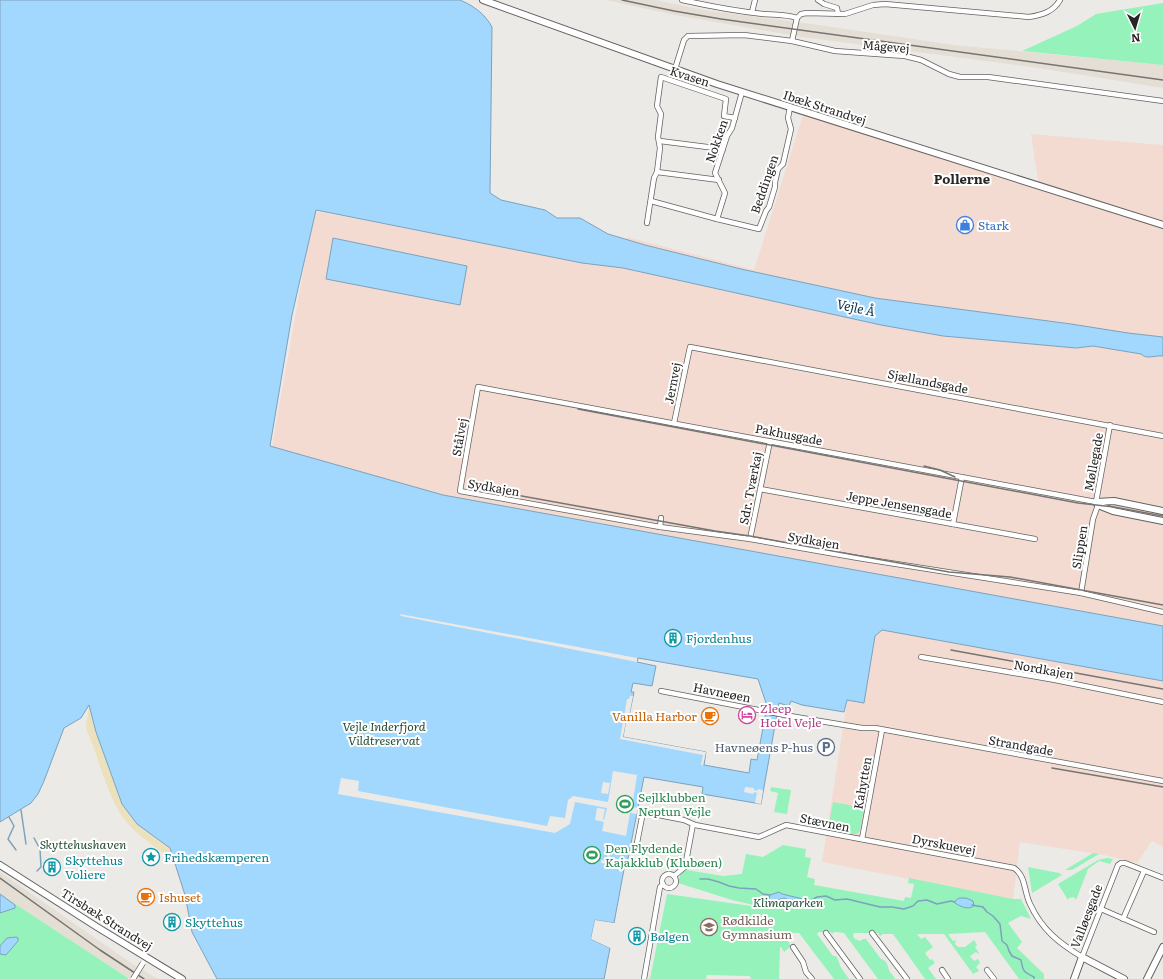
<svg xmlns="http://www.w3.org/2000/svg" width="1163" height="979" font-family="Literata,serif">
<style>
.industrial{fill:#f3dbd1}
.built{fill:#e4ded5}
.green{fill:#95f2ba}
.sand{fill:#ebe1bc}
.water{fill:#a2d7fe;stroke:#7da2bd;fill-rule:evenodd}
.pier{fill:#eceae7}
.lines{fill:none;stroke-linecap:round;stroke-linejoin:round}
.stream{stroke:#7da2bd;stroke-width:1.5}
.street-casing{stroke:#636260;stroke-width:6}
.secondary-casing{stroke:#636260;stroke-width:8}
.street{stroke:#fff;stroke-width:4.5}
.secondary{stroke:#fff;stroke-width:6}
.rail{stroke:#757472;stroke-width:1.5}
.street-bridge-casing{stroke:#636260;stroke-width:6;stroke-linecap:butt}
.street-bridge{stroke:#fff;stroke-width:4.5}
.labels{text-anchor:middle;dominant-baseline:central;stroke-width:4;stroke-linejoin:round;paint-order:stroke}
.street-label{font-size:12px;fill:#272625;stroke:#fff}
.shop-label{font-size:12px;fill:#366cbe;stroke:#fff;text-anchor:start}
.culture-label{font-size:12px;fill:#0d838f;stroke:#fff;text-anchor:start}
.hotel-label{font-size:12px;fill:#b23c85;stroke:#fff;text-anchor:start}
.food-label{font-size:12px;fill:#c56008;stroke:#fff;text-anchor:end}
.park-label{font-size:12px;font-style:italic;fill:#244e36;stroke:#fff}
.service-label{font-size:12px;fill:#4e5e75;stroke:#fff;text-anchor:end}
.leisure-label{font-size:12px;fill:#27864d;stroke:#fff;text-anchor:start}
.education-label{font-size:12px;fill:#785e54;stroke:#fff;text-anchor:start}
.neighbourhood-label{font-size:13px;font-weight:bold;fill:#272625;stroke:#fff}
.water-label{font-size:13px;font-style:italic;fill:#032e47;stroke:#fff}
</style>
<rect width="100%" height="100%" fill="#eceae7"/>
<path class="industrial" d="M805,109L1039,187L1031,134L1163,145V847L1152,841L1137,863L1104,855L1020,842L1013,899L822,862L847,702L798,691L266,499L272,446L314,211L618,268L627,237L754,270Z"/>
<g class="built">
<path d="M606,0H656L703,10L812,24L954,45L1163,65V88L1032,67L802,37L675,15Z"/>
<path d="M0,872L134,965L158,979H130L0,894Z"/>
</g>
<g class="green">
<path d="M1163,3V65L1022,51L1077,26L1096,14Z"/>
<path d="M771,787L791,790L787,814L774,812L778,793L770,791Z"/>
<path d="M833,802L864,808L860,830L858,833L855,834L828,830Z"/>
<path d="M783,845L806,849L805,857L811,858L807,877L815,879L814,885L904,901L905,897L911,898L914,884L908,883L909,878L1013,899H1021L1031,919L1021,916L1008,923L1022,942L1017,948L1044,974V979H1019L985,932L948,934L953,941L956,940L955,944L958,947H965L974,940L977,945L975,947L979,953L978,954L976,952L970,956L974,961L978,959L980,963L976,967L979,971L973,974L944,934H917L921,939L925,937L933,947L925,953L930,960L932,959L935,963L928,968L936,979H925L893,934H883L880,936L878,933H854L853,936L855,939L860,941L863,939H866L881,959C887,961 887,964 889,970C890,973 894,976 895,979H878L844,933L834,932L832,934L831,932H819L817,934L833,956H836L839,962L840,966L849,979H834L799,933H793L786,939L790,944V947L784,952L781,947H780L779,979H751L750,976L707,975L706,979H650L667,894L758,907V906L732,900L678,883L681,872L687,870L723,876L742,874L746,854L763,857Z"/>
<path d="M1093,853L1099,854L1072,870H1065Z"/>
<path d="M1107,858L1113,859L1110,864L1099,861L1088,869L1076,900L1074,897L1069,898L1068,900L1058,884L1098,860Z"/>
<path d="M1028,867L1059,873L1062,875L1032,893Z"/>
<path d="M0,894L128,978V979H0Z"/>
</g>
<path class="sand" d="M89,707L96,732L122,804L137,824L169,848L175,863C161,850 143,840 130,826C108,803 100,760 87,731L86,726Z"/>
<g class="water">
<path d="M0,0H460C474,6 485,14 492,27L490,193L501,200L545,210L557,218H580L608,234L645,245L741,269L875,298L1071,324L1128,333L1163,337V356C1155,355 1147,360 1141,354L1093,346L1076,348L943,336L881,325L623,268L582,263L316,210L292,315L270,446L443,495L1163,626V681L882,630L875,636L864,703L847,700L844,712L802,705L791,701L789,706L779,703L761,804L702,794L703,787L644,777L627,864H625L614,923L595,920L591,939L610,948L604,979H217L192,932L185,895L170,848L137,824L122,804L96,732L89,705L81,718L64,728L44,781L38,794L31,803L0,822ZM638,658L758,679L767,706L757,760L751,759L749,773L704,765L706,752L623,737L626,720L629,716L634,692H631L633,683L652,686L656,666L637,662Z"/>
<path d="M333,238L467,266L460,305L326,279Z"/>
<path d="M779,892L782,894L807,900L804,906L796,907C788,900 787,895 776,901L769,899L770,895Z"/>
<path d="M0,894L15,905V908L0,913Z"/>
<path d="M959,898H966L973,901L974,906C968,910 961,907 955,903L954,902Z"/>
<path d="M16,937L18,938V941L6,955L0,954V946L7,938Z"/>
</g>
<g class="pier">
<path d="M400,614L637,658V662L401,616Z"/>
<path d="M630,696H633L629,716H627L623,737L706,752L703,765H701L703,755L620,739L627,699H629Z"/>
<path d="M613,771L637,775L632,807L638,808L637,814L630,813L626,836L602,831L604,822L595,820L597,808L605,809L603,819L604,820L607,808L575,802L570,824L555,833L338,794L341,778L359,781L358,791L547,826L550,816L565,818L568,800L573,796L608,802Z"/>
<path d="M603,782L610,783L608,794L601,793Z"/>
<path d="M745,787L754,788V790L757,791L758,789L763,790L761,804L755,803L757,793L754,792L753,794L744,792Z"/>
<path d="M607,853L617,863L625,864L624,867L601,863V860L612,862L607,857Z"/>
<path d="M595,920L614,923V925L597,922L594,938L610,946V948L591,939Z"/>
</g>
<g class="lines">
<g class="stream">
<path d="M21,810L26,844"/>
<path d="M9,817L14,826L8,839L16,850"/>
<path d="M34,838L40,849L41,867L37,871"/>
<path d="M700,879H708L719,882L729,886L739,888L756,889L763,894L770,895"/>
<path d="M805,900H812L817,897L826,896L835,900L847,899L880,907H892L904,909L913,906L918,901L927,900L937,904L951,901L955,902"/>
<path d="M972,905L983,907L987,912L993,916L1000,924L1002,941L1007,945L1009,951L1012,956L1021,960C1023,972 1024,972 1034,977V979"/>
</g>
<g class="street-casing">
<g id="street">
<path d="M682,0C709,6 736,11 763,14C775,15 785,14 797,18"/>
<path d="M818,0L824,4L837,8L838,14"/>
<path d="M752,12L755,0"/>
<path d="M792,41L797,18L801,14L807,13L845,14L873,5L885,4L1029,17C1042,15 1053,12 1060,0"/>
<path d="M675,69L684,40L688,36L744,35L792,41L835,51L905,56L921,60L949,74L960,77H988L1163,101"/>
<path d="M660,141L723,149"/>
<path d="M657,172L719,180"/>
<path d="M651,201L717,219L759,229L766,211L769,207L775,187V182L778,169L783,164L791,129L788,118L790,107"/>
<path d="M717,219L725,193L715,173L727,136L732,128L742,92"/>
<path d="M647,223L654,178L657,172L660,148L658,137L661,114L657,106L661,77L726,99L724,116L735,118"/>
<path d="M674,423L690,347L1163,436"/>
<path d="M1110,425L1096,502L478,387L460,491L660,527L750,539L858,558L1081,593L1163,612"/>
<path d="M760,489L1035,539"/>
<path d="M953,524L962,477"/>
<path d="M660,527L661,518"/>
<path d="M750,539L770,441"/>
<path d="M1081,593L1093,519L1098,505"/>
<path d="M921,657L1055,680L1163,702"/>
<path d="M661,691L790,716L862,728H875L1163,781"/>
<path d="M862,839L882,730"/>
<path d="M637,843L643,812L684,820L695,825L759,837L786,825L1014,868C1026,876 1024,892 1030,904C1042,930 1059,943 1082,957L1118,865L1121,863H1125L1163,878"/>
<circle cx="669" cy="881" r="7"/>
<path d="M674,876L685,867L693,824"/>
<path d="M1101,909L1154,932"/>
<path d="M1123,919L1144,871"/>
<path d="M826,933L860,979"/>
<path d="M872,933L907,979"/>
<path d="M793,947L803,962L806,972L812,979"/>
<path d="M942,970L948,979"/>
<path d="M987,970L994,979"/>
<path d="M644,979L660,887L663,884"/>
</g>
</g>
<g class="secondary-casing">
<g id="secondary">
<path d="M483,0L717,84L1163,225"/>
<path d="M1096,502L1098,505L1113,511L1163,521"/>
<path d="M1096,502L1114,501L1163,511"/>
<path d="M0,865L97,927L182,979"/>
<path d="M1074,979L1082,957L1124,979"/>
<path d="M1147,979L1163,947"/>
</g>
</g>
<use href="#street" class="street"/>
<use href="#secondary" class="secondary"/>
<g class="rail">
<path d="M622,0L674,11L721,19L1163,80"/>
<path d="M578,409L1078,503L1114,507L1163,516"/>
<path d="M924,466L940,470L955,477"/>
<path d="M467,486L715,531L750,536L949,572L1010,577L1163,605"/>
<path d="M951,650L1163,689"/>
<path d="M1052,768L1163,787"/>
<path d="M0,878L100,950L144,979"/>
</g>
<g class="street-bridge-casing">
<path id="street-bridge" d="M133,979L143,963"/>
</g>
<use href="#street-bridge" class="street-bridge"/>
</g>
<defs>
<g id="shop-ring" transform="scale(0.9)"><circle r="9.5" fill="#fff" stroke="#3f7fe0" stroke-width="1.5"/><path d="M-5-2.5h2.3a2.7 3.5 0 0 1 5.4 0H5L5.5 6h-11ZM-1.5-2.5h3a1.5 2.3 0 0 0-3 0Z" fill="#3f7fe0"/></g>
<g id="building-ring" transform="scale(0.9)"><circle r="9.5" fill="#fff" stroke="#0f9aa8" stroke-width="1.5"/><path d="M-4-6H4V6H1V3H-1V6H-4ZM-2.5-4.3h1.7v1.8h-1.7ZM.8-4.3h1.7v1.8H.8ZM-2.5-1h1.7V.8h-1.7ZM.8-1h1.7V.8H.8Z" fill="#0f9aa8"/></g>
<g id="hotel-ring" transform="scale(0.9)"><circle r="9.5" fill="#fff" stroke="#d1479c" stroke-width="1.5"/><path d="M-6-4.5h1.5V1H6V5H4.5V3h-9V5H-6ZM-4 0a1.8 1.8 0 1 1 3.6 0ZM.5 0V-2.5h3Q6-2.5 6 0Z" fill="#d1479c"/></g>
<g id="cafe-ring" transform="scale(0.9)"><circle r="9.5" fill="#fff" stroke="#e8710a" stroke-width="1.5"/><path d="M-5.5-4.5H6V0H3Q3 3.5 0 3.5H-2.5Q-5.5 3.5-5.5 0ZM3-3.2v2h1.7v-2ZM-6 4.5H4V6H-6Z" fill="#e8710a"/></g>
<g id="parking-ring" transform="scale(0.9)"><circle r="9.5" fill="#fff" stroke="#5c6f8a" stroke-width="1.5"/><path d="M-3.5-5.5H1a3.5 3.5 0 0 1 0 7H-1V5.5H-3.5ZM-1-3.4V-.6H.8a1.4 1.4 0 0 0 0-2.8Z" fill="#5c6f8a"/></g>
<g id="stadium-ring" transform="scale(0.9)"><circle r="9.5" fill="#fff" stroke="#2e9e5b" stroke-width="1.5"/><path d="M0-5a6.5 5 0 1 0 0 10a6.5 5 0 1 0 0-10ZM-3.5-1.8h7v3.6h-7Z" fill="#2e9e5b"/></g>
<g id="sight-ring" transform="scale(0.9)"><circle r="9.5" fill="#fff" stroke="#0f9aa8" stroke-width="1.5"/><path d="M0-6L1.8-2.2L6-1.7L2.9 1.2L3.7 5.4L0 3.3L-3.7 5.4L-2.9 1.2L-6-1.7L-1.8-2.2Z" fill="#0f9aa8"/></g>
<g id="school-ring" transform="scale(0.9)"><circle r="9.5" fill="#fff" stroke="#8d6e63" stroke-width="1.5"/><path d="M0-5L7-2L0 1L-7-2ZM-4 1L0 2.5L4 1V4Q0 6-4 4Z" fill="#8d6e63"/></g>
</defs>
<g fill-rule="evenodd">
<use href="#shop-ring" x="965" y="225"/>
<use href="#building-ring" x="673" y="638"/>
<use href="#hotel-ring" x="747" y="715"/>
<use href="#cafe-ring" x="710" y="716"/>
<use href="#parking-ring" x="826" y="747"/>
<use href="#stadium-ring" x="625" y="804"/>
<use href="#stadium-ring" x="592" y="855"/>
<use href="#sight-ring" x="151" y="857"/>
<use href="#building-ring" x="52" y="867"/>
<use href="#cafe-ring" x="146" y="897"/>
<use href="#building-ring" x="172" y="922"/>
<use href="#school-ring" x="709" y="927"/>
<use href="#building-ring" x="637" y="936"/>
</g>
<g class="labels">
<g class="street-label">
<text transform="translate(886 46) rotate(5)">Mågevej</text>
<text transform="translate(690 76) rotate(18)">Kvasen</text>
<text transform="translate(825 107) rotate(18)">Ibæk Strandvej</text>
<text transform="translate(716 141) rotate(-71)">Nokken</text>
<text transform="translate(764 184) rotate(-71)">Beddingen</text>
<text transform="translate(928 381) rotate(11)">Sjællandsgade</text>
<text transform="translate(672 383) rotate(-79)">Jernvej</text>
<text transform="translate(789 434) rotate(11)">Pakhusgade</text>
<text transform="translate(459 437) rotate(-80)">Stålvej</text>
<text transform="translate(1093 462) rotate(-80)">Møllegade</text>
<text transform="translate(494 487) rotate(10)">Sydkajen</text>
<text transform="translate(750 488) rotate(-79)">Sdr. Tværkaj</text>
<text transform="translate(899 504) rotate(10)">Jeppe Jensensgade</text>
<text transform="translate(814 540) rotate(10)">Sydkajen</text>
<text transform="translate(1079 547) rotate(-81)">Slippen</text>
<text transform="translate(1044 669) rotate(10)">Nordkajen</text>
<text transform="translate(722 692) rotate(11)">Havneøen</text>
<text transform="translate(1021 745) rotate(10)">Strandgade</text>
<text transform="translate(862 783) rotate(-80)">Kahytten</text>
<text transform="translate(825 822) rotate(11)">Stævnen</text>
<text transform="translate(944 844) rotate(11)">Dyrskuevej</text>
<text transform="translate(1086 916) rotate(-69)">Valløesgade</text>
<text transform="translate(107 919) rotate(32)">Tirsbæk Strandvej</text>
</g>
<g class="shop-label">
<text x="978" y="225">Stark</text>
</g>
<g class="culture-label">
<text x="686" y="638">Fjordenhus</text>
<text x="164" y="857">Frihedskæmperen</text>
<text x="65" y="860">Skyttehus<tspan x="65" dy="14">Voliere</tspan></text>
<text x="185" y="922">Skyttehus</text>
<text x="650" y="936">Bølgen</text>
</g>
<g class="hotel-label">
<text x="760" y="708">Zleep<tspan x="760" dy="14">Hotel Vejle</tspan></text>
</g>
<g class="food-label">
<text x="697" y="716">Vanilla Harbor</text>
<text x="159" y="897" text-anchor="start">Ishuset</text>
</g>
<g class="park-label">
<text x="384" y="726">Vejle Inderfjord<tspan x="384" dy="14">Vildtreservat</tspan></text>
<text x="83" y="844">Skyttehushaven</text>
<text x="788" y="902">Klimaparken</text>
</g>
<g class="service-label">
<text x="813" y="747">Havneøens P-hus</text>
</g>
<g class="leisure-label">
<text x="638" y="797">Sejlklubben<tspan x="638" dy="14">Neptun Vejle</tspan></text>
<text x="605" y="848">Den Flydende<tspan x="605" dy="14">Kajakklub (Klubøen)</tspan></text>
</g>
<g class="education-label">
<text x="722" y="920">Rødkilde<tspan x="722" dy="14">Gymnasium</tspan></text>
</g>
<g class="neighbourhood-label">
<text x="962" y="178">Pollerne</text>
</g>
<g class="water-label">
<text transform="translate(856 307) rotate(12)">Vejle Å</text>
</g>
</g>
<g transform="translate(1135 28) rotate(175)" stroke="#ffffff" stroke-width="3" paint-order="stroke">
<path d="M0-3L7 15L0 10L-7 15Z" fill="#272625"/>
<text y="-6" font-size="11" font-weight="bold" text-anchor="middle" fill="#272625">N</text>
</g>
</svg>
